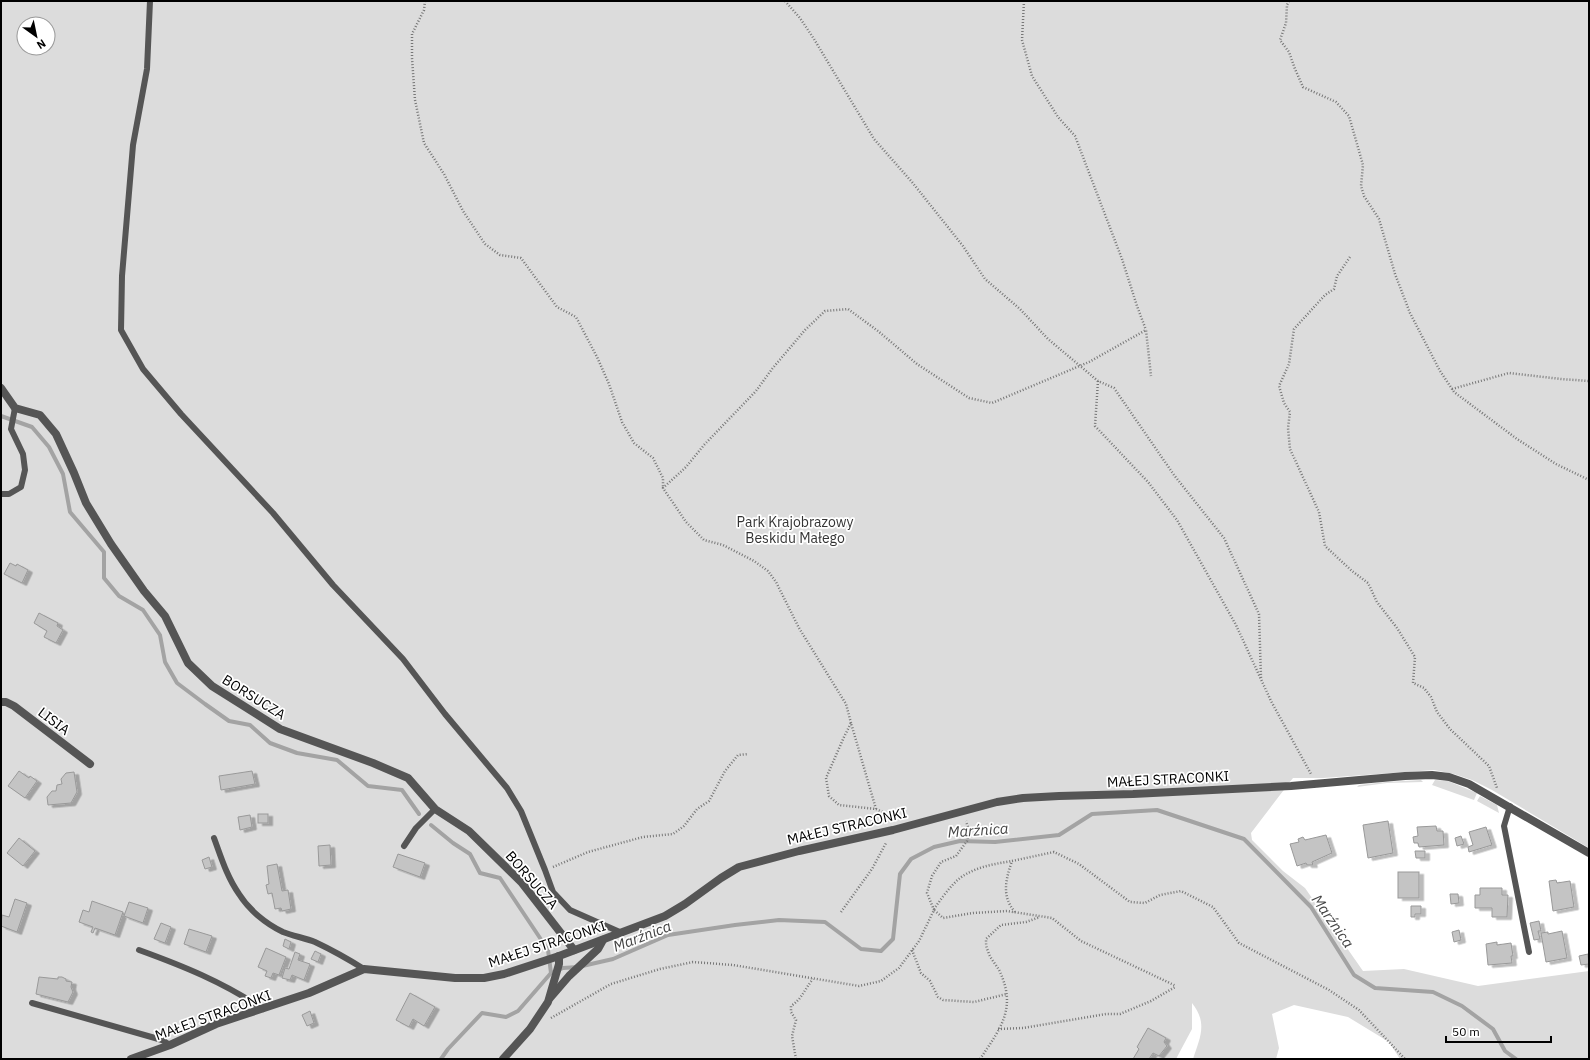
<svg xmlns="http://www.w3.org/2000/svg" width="1590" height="1060" font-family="'IBM Plex Sans',sans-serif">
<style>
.green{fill:#dcdcdc;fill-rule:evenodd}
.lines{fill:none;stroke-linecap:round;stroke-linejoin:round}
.stream{stroke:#a3a3a3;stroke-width:4}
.building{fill:#c4c4c4;stroke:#999;filter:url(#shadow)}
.path{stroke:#777;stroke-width:2.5;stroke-dasharray:1 2;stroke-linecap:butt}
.service{stroke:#555;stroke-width:6}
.minor{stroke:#555;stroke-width:8}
.labels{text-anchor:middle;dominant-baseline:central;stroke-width:3.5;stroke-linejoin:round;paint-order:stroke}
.park-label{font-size:14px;fill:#333;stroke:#fff}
.street-label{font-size:14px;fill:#000;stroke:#fff}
.water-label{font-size:15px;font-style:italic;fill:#444;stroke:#fff}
</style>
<defs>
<filter id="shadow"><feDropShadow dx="4.5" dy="2.5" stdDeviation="0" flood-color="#0004"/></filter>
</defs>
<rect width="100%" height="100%" fill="#fff"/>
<g class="green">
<path d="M1,1H1589V848L1492,790L1472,780L1454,774L1434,770L1323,778H1293L1251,833L1252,840L1283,871L1305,888L1363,971L1404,969L1478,986L1589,971V1059H1400L1389,1042L1348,1017L1294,1005L1272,1014L1279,1048L1276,1059H1193C1200,1038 1208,1023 1192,1003V1029L1176,1059H1ZM24,24H48V48H24Z"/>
<path d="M1421,780L1423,782L1387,783L1357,787L1359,785L1386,782Z"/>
<path d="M1435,780L1448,781L1477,793L1474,800L1432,785Z"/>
<path d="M1480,796L1497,805L1499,813L1477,801Z"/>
</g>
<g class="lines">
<g class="stream">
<path d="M1,416L32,427L49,447L63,474L70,512L104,552V578L119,596L143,610L160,635L165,662L177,683L205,704L229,721L250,725L270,743L297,753L337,760L368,786L402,790L419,814"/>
<path d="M431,825L453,843L470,854L480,873L500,878L548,950L551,973"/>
<path d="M441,1059L448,1049L482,1013L506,1017L518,1011L551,973L563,968L578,967L613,959L668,935L735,925L779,920L825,922L861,949L881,951L893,939L900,874L911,859L934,847L960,841L995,842L1059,835L1092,814L1157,810L1244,839L1311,907L1354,975L1375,988L1433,992L1462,1006L1493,1029L1505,1051L1516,1059"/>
</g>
</g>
<g class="building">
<path d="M10,563L16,566L17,564L28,570L22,583L4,574Z"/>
<path d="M39,613L58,623L57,626L63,630L56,643L44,637L47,631L34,623Z"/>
<path d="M19,771L29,778L30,776L37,781L25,798L8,786Z"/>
<path d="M252,771L255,784L221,790L219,776Z"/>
<path d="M74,772L77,792L71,803L48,805L47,797L52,791H56L57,785L62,784L61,779L66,773Z"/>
<rect x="258" y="814" width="10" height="9"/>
<path d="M250,815L252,827L240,830L238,817Z"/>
<path d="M1388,821L1393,853L1368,858L1363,825Z"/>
<path d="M1436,826L1437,831H1443L1444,845L1419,847L1418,843H1414L1413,837L1418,836L1417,827Z"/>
<path d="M1486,827L1492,845L1469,852L1468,847L1473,845L1469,832Z"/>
<path d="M1326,835L1332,853L1312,862L1313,865H1307L1306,863L1297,866L1290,844L1299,842L1298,839L1303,837L1305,840Z"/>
<path d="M1461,836L1464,844L1457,846L1455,838Z"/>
<path d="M19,838L35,851L23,866L7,853Z"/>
<path d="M330,845L331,865L319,866L318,846Z"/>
<path d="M1415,851H1425V858H1416Z"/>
<path d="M398,854L425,863L420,877L393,867Z"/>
<path d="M209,857L212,867L205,869L202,860Z"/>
<path d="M277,864L282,891L288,890L291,909L282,911L281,908L275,909L272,893L268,894L266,885L269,884L267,866Z"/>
<rect x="1398" y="872" width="21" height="26"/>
<path d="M1556,880L1557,883L1570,881L1574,907L1553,911L1549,881Z"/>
<path d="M1480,888H1502V895H1508L1507,917H1492V908H1475V895H1480Z"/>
<path d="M1450,894H1458L1459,903L1451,904Z"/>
<path d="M15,899L27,903L17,932L1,926L2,915L9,917Z"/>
<path d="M92,901L123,912L115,935L95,928L93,933L91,932L93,927L79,922L83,910L89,912Z"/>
<path d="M129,902L148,908L143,923L124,916Z"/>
<path d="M1411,906H1421V914H1415V917H1411Z"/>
<path d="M1539,921L1541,931H1538L1540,939L1534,940L1530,923Z"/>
<path d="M161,923L171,927L165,943L154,939Z"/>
<path d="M189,929L212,936L206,952L184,944Z"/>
<path d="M1459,930L1461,940L1454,942L1452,932Z"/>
<path d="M1562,931L1567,958L1546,962L1541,933L1548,932V934Z"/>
<path d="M285,939L291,942L289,949L283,946Z"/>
<path d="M1497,942V945L1511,943L1513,956H1511L1512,963L1488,965L1486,944Z"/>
<path d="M266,948L286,957L279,975L273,973L271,978L265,976L267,971L258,967Z"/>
<path d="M315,951L321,954L318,962L311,959Z"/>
<path d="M295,952L300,954L298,960L310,964L304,980L292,975L290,980L282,978L285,968L289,969Z"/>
<path d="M1588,954L1589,964L1581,965L1579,956Z"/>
<path d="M39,977L58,979V977H62L66,979V981L72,982L71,987L73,992L68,1002L36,994Z"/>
<path d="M410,993L435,1007L424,1026L413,1019L409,1027L396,1020Z"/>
<path d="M310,1011L314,1023L307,1026L302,1015Z"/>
<path d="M1148,1028L1166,1038L1164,1042L1167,1046L1159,1056L1153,1053L1149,1059H1133L1139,1049L1137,1047Z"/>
</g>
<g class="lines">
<g class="path">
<path d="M425,1L424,10L412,34V58L415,100L424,143L444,174L463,211L485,244L500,255L521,258L557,307L576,317L597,357L609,384L622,422L634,443L653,458L663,478V488"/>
<path d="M785,1L800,18L814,39L874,139L912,182L963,246L985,279L1020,309L1048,339L1098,381L1114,388L1174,475L1224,538L1259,614L1261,678"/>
<path d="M1024,1L1022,40L1032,76L1058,117L1075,136L1122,259L1137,306L1146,330"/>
<path d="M1289,1L1287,5L1286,23L1280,40L1289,52L1295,69L1303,87L1336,102L1349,116L1363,165L1361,186L1364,196L1379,219L1395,274L1410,313L1440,371L1454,392L1517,439L1556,464L1589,480"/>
<path d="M1350,257L1337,276L1334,289L1325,295L1294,329L1289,364L1279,386L1284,403L1290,412L1288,428L1290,449L1319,512L1325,546L1352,571L1368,583L1377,602L1397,628L1415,657L1413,683L1424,688L1431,697L1437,712L1450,729L1489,766L1497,788"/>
<path d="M1098,381L1095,426L1148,482L1177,520L1236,625L1271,701L1311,774"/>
<path d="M1452,389L1509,373L1561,379L1589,381"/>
<path d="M851,723L846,704L799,628L776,582L768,571L754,561L723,545L704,540L686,522L663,488L686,467L704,445L756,391L772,369L805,330L825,311L848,309L878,331L917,364L969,398L992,403L1089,362L1146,330L1151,376"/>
<path d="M876,809L851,723L844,737L826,778L829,796L839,805L876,809L891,816L895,819"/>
<path d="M553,867L588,852L643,837L673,834L684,826L697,809L709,801L725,771L738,755L748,754"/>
<path d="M934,909C941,899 950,886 960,878C975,867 994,864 1012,861"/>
<path d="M934,910L927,893L932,876L941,862L956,856L967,841L969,830L966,821"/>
<path d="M841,912L872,869L886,843"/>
<path d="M1015,912C1001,896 1006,879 1012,861L1054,852L1079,864L1130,902L1145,903L1160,895L1181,891L1213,907L1239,943L1329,990L1359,1010L1405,1059"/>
<path d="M912,950L921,973L930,981L938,997L943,1000L974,1002L1007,994"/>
<path d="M551,1018L611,984L660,969L693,962L733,965L859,986L881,981L899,968L919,941L934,910L943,918L973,913L1007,911L1052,918L1081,941L1176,986"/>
<path d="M998,1029L1023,1028L1106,1014H1120L1151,1001L1175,987"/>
<path d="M796,1059L792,1036L796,1020L791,1012V1006C802,999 804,990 813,979"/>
<path d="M980,1059C1000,1029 1017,1009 1000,972C997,965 990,959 988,951C986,947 986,943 986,939L1001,925L1026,922L1040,917"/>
</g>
<g class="service">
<path d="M150,1L147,69L133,145L122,276L121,330L143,369L181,414L273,513L333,585L403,659L445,714L507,788L521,811L545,870L553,892L570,910L622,933"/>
<path d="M1,494H9L21,487L25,470L23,454L11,429L15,408"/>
<path d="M1510,806L1504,826L1529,952"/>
<path d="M214,838C221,857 227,877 239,894C249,910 266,924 283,932C293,936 305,938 315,942C332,950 348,959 364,969"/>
<path d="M404,846L416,828L435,809"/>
<path d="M139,950C183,966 223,982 263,1009"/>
<path d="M32,1003L162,1040L170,1045"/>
</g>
<g class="minor">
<path d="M1,388L15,408L40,415L56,434L74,473L86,503L111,544L144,591L165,616L188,663L212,686L280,729L373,763L408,778L435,809L469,831L522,883L574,950"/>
<path d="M1,702H6L14,706L90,764"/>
<path d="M550,998L569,976L598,949L603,940"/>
<path d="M131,1059L170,1045L216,1024L309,993L364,969L455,978H484L504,974L559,956L665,916L685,904L721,878L739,867L799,851L893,830L997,802L1023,798L1059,796L1133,794L1291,786L1405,776L1432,775L1449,777L1469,784L1589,853"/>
<path d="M503,1059L530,1029L548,1002L559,964V956"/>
</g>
</g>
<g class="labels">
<g class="park-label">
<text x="795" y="522">Park Krajobrazowy<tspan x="795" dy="16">Beskidu Małego</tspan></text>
</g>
<g class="street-label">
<text transform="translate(254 697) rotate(32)">BORSUCZA</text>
<text transform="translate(54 721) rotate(37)">LISIA</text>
<text transform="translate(1168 779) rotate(-3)">MAŁEJ STRACONKI</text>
<text transform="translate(847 826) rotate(-13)">MAŁEJ STRACONKI</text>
<text transform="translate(532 880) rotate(49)">BORSUCZA</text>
<text transform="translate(547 944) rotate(-18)">MAŁEJ STRACONKI</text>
<text transform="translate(213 1015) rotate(-20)">MAŁEJ STRACONKI</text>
</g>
<g class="water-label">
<text transform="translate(978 830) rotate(-4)">Marźnica</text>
<text transform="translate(1333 921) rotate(55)">Marźnica</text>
<text transform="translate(642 936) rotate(-21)">Marźnica</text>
</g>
</g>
<rect width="1590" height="1060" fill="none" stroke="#000000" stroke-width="4"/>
<g transform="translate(36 36) rotate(147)"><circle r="19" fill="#ffffff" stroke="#999999"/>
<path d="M0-3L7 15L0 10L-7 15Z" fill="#000000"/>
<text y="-6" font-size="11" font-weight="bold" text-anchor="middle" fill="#000000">N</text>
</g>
<path d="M1446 1036v6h105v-6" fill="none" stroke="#000000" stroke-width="2"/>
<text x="1452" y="1036" font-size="12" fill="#000000" stroke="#ffffff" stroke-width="3" paint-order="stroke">50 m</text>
</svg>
